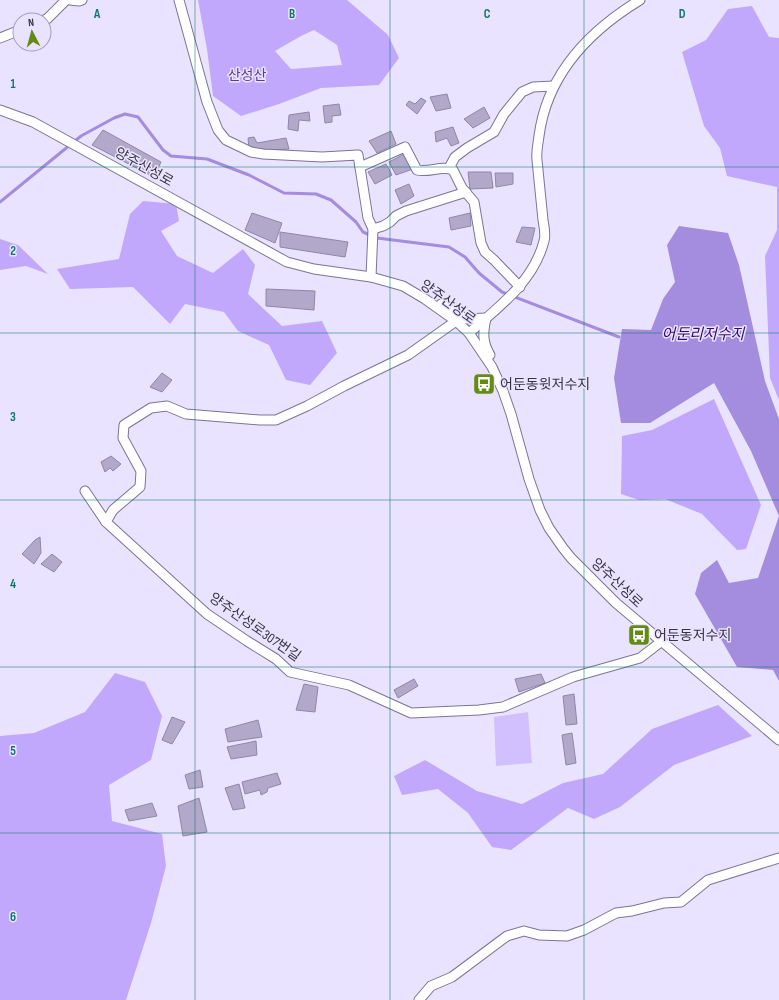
<svg xmlns="http://www.w3.org/2000/svg" width="779" height="1000" font-family="'Sofia Sans Condensed','Noto Sans KR',sans-serif">
<style>
.green{fill:#d1bffe}
.forest{fill:#c1a8fd;fill-rule:evenodd}
.water{fill:#a48cde}
.lines{fill:none;stroke-linecap:round;stroke-linejoin:round}
.stream{stroke:#a48cde;stroke-width:3}
.building{fill:#b2a9ca;stroke:#8f87a7}
.minor-casing{stroke:#7c7493;stroke-width:11}
.minor{stroke:#fff;stroke-width:9}
.grid{fill:none;stroke:#0f766e;stroke-width:1;stroke-opacity:0.55}
.labels{text-anchor:middle;dominant-baseline:central;stroke-width:3;stroke-linejoin:round;paint-order:stroke}
.park-label{font-size:14px;fill:#5e3b9b;stroke:#eae3ff}
.street-label{font-size:14px;fill:#393643;stroke:#eae3ff}
.poi-label{font-size:14px;fill:#393643;stroke:#eae3ff;text-anchor:start}
.water-label{font-size:15px;font-style:italic;fill:#38086c;stroke:#eae3ff}
.grid-label{font-size:13px;text-anchor:middle;font-weight:bold;fill:#0f766e;stroke:#eae3ff;stroke-width:3;stroke-linejoin:round;paint-order:stroke}
</style>
<rect width="100%" height="100%" fill="#eae3ff"/>
<path class="green" d="M528,712L532,763L496,766L494,717Z"/>
<g class="forest">
<path d="M198,0H347L388,35L399,58L379,85L321,88L279,104L241,116L213,96L207,49ZM314,30L337,45L342,65L291,69L275,51L301,36Z"/>
<path d="M752,6L769,37L779,38V400L770,378L765,256L777,230V187L727,176L720,148L704,126L682,52L706,40L728,9Z"/>
<path d="M143,201L176,204L179,221L161,231L177,256L213,273L243,249L255,265L248,294L282,326L322,321L337,353L310,385L286,380L269,345L238,331L224,312L185,304L170,324L133,287L70,289L57,269L119,259L130,214Z"/>
<path d="M0,239L18,245L48,274L26,266L0,270Z"/>
<path d="M714,399L761,505L746,549L737,550L702,514L665,499L639,500L621,494L622,436L652,430Z"/>
<path d="M115,673L145,682L162,716L151,760L109,785L112,821L162,834L166,866L151,923L126,1000H0V736L34,733L85,712Z"/>
<path d="M718,705L752,736L674,765L620,807L594,819L568,808L511,850L492,847L468,813L438,789L402,795L394,776L425,760L477,791L522,804L563,783L603,774L652,729Z"/>
</g>
<g class="water">
<path d="M679,226L728,233L739,265L765,381L779,419V516L751,451L714,383L650,423H621L614,378L622,329L651,330L663,299L675,282L667,245Z"/>
<path d="M779,516V681L773,670L737,667L695,594L701,573L717,560L729,583L758,578Z"/>
</g>
<g class="lines">
<path class="stream" d="M0,202L81,136L114,118L125,114L138,117L163,150L171,156L207,159L249,175L284,193L316,194L331,200L356,222L363,232L377,238L449,247L465,257L479,273L502,292L619,337"/>
</g>
<g class="building">
<path d="M447,94L451,108L436,111L430,97Z"/>
<path d="M421,98L426,101L417,114L406,105L409,101L415,104Z"/>
<path d="M339,104L341,115L332,116V122L325,123L323,106Z"/>
<path d="M484,107L490,118L473,128L464,119Z"/>
<path d="M309,112L310,121L299,120L298,131L288,129L289,115Z"/>
<path d="M453,127L459,143L451,146L447,138L436,142L435,132Z"/>
<path d="M103,130L161,162L154,177L92,145Z"/>
<path d="M391,131L396,144L377,153L369,141Z"/>
<path d="M254,137L257,143L286,138L289,149L261,151L249,149L248,138Z"/>
<path d="M406,153L413,169L396,175L389,162Z"/>
<path d="M386,164L392,175L375,184L368,172Z"/>
<path d="M468,172H491L493,188L470,189Z"/>
<path d="M495,173H513V184L496,187Z"/>
<path d="M409,184L414,196L401,204L395,190Z"/>
<path d="M252,213L282,223L275,243L245,230Z"/>
<path d="M470,213L471,226L451,230L449,218Z"/>
<path d="M522,227L535,228L531,245L516,242Z"/>
<path d="M280,232L348,242L345,257L280,247Z"/>
<path d="M266,289L315,291L314,310L266,306Z"/>
<path d="M162,373L172,380L162,392L150,387Z"/>
<path d="M111,456L121,464L113,471L110,468L105,472L101,462Z"/>
<path d="M40,537L41,553L34,564L22,554L35,540Z"/>
<path d="M52,554L62,562L54,572L41,564Z"/>
<path d="M541,674L545,683L519,692L515,679Z"/>
<path d="M414,679L418,686L398,698L394,690Z"/>
<path d="M304,684L318,687L315,712L296,710Z"/>
<path d="M574,694L577,724L566,725L563,696Z"/>
<path d="M172,717L185,722L172,744L162,740Z"/>
<path d="M258,720L262,737L228,742L225,729Z"/>
<path d="M572,733L576,763L566,765L562,735Z"/>
<path d="M256,741L257,755L231,759L227,747Z"/>
<path d="M200,770L203,787L189,789L185,775Z"/>
<path d="M277,773L281,784L268,788L267,792L261,795L260,790L245,794L242,782Z"/>
<path d="M239,784L245,808L233,810L225,788Z"/>
<path d="M199,798L207,832L183,836L178,806Z"/>
<path d="M152,803L157,816L129,821L125,810Z"/>
</g>
<g class="lines">
<g class="minor-casing">
<g id="minor">
<path d="M70,0L79,1L82,0"/>
<path d="M179,0L207,102L218,130L226,140L251,152L263,154L322,157L358,155L368,218L373,229L371,277"/>
<path d="M44,20L47,19L66,0"/>
<path d="M0,38L20,30"/>
<path d="M0,110L33,122L287,262L314,269L371,277L403,286L425,299L456,321L469,333L492,367L503,391L511,414L529,479L540,510L549,528L563,548L571,558L616,603L779,740"/>
<path d="M360,167L405,147L417,170C430,173 441,165 453,170L462,188L474,202L481,243L485,252L494,260L520,287"/>
<path d="M449,168L455,157L467,148L494,132L504,114L522,92L533,87L554,86"/>
<path d="M373,229L383,226L390,222L396,216L406,211L466,192"/>
<path d="M441,304L466,319L486,318C483,332 482,342 490,355"/>
<path d="M456,321L408,355L344,386L307,406L276,420H260L186,414L167,406L151,408L124,425L123,438L141,471L140,487L113,510L106,522L207,614L247,641L276,659L290,672L349,685L411,713L479,710L503,707L573,677L640,658L662,641"/>
<path d="M469,333C499,307 534,281 544,241C546,235 544,226 543,220C541,200 539,180 537,160C536,152 538,144 539,136C547,75 589,31 640,0"/>
<path d="M85,491L106,522"/>
<path d="M419,1000L431,986L452,977L507,936L524,931L539,935L567,936L584,930L616,913L632,911L664,903L681,902L708,880L779,858"/>
</g>
</g>
<use href="#minor" class="minor"/>
</g>
<path class="grid" d="M195,0V1000M390,0V1000M584,0V1000M0,167H779M0,333H779M0,500H779M0,667H779M0,833H779"/>
<defs>
<g id="bus-square" transform="scale(1.15)"><rect x="-9" y="-9" width="18" height="18" rx="4" fill="#638a13" stroke="#eae3ff"/><path d="M-5-6H5V4H4V6H2V4H-2V6H-4V4H-5ZM-3.5-4V0h7V-4ZM-3.5 1.2v1.5H-2V1.2ZM2 1.2v1.5H3.5V1.2Z" fill="#fff"/></g>
</defs>
<g fill-rule="evenodd">
<use href="#bus-square" x="484" y="384"/>
<use href="#bus-square" x="639" y="635"/>
</g>
<g class="labels">
<g class="park-label">
<text x="247" y="75">산성산</text>
</g>
<g class="street-label">
<text transform="translate(144 167) rotate(29)">양주산성로</text>
<text transform="translate(448 302) rotate(36)">양주산성로</text>
<text transform="translate(617 583) rotate(43)">양주산성로</text>
<text transform="translate(255 627) rotate(35)">양주산성로307번길</text>
</g>
<g class="poi-label">
<text x="500" y="384">어둔동윗저수지</text>
<text x="654" y="635">어둔동저수지</text>
</g>
<g class="water-label">
<text x="703" y="334">어둔리저수지</text>
</g>
</g>
<g class="grid-label">
<text x="97" y="18">A</text>
<text x="292" y="18">B</text>
<text x="487" y="18">C</text>
<text x="682" y="18">D</text>
<text x="13" y="88">1</text>
<text x="13" y="255">2</text>
<text x="13" y="421">3</text>
<text x="13" y="588">4</text>
<text x="13" y="755">5</text>
<text x="13" y="921">6</text>
</g>
<g transform="translate(32 32) rotate(354)"><circle r="19" fill="#eae3ff" stroke="#a39eb4"/>
<path d="M0-3L7 15L0 10L-7 15Z" fill="#638a13"/>
<text y="-6" font-size="11" font-weight="bold" text-anchor="middle" fill="#393643">N</text>
</g>
</svg>
